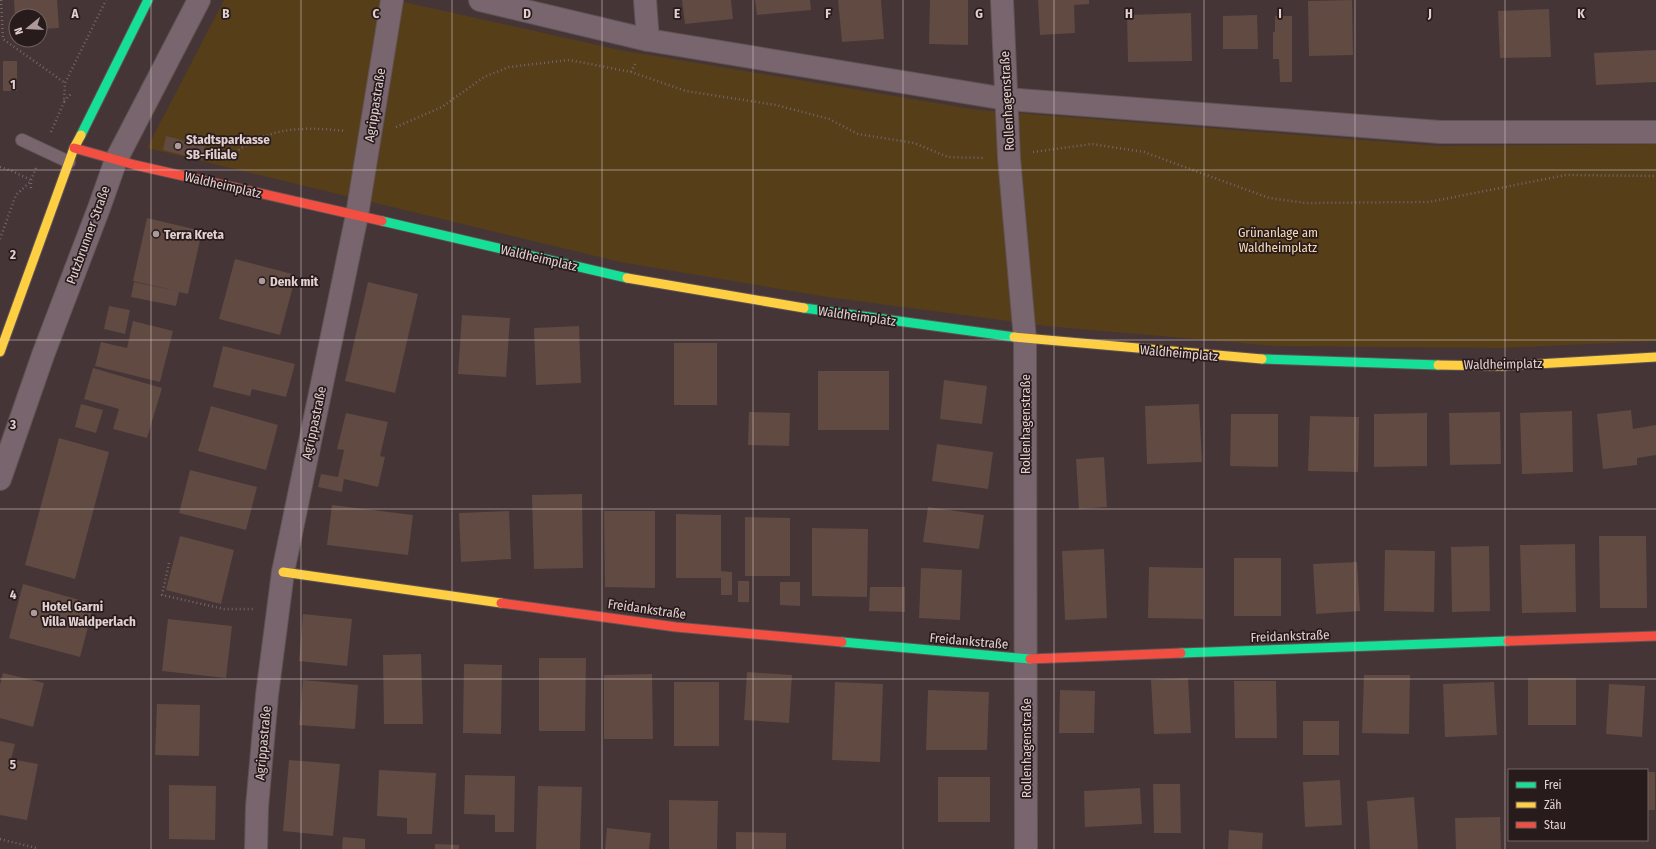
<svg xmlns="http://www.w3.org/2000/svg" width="1656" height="849" font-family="'Fira Sans Condensed',sans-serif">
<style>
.green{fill:#563e19}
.building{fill:#604a42}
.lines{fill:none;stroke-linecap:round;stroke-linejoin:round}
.lane-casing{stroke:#605353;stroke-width:14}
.street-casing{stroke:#605353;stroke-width:24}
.fast-casing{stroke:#605353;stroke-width:11}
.slow-casing{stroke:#605353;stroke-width:11}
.jam-casing{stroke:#605353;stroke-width:11}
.path{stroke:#75666c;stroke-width:2.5;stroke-dasharray:1 3;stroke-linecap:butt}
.lane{stroke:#78656e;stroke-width:12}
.street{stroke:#78656e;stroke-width:22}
.fast{stroke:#16e098;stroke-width:9}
.slow{stroke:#ffcf43;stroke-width:9}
.jam{stroke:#f24e42;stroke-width:9}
.grid{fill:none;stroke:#e3d0d0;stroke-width:1;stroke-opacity:0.55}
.poi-dot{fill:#ac9a9a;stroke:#281b1c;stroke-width:1.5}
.labels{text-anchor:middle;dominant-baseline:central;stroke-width:3.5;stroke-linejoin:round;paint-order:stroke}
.street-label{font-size:13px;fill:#e3d0d0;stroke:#281b1c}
.poi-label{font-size:13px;font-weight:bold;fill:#e3d0d0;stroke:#281b1c;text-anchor:start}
.park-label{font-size:13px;fill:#f7dbb4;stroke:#281b1c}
.grid-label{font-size:13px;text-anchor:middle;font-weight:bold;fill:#e3d0d0;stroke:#281b1c;stroke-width:3.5;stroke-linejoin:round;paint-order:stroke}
</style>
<rect width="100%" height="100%" fill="#453536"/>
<path class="green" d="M224,0H395L620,50L978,110L1438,146L1656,144V341L1501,348L1276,346L1046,326L827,297L620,262L147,148Z"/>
<g class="building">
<path d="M14,0H57L59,28L40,29V16H16L15,19Z"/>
<path d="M682,0H731L733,19L685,24Z"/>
<path d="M755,0H810L811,10L757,15Z"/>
<path d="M838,0H881L884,39L842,42Z"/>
<path d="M930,0H968V45L929,44Z"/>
<path d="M1038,0H1089V4L1074,5L1075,33L1040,35Z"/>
<path d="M1352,0L1353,55L1309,56L1308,1Z"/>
<path d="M1549,9L1551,57L1500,58L1498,11Z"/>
<path d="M1191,13L1192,61L1128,62L1127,15Z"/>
<path d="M1257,15L1258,49H1223V16Z"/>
<path d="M1275,16H1292V82H1280L1279,59H1273V32H1275Z"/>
<path d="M1656,50V82L1596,85L1594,53Z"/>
<rect x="3" y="61" width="14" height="30"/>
<path d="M166,136L205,146L202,160L163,150Z"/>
<path d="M147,218L202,231L188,294L179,292L176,306L131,297L134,282L177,291L133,281Z"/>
<path d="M235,259L296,275L280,335L219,319Z"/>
<path d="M368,282L418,294L395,393L345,381Z"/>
<path d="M109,306L130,310L125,334L104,329Z"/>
<path d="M462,315L510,318L506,377L458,374Z"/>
<path d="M133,321L173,331L160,382L95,366L101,342L127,348Z"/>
<path d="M579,326L581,383L536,385L534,328Z"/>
<rect x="674" y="343" width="43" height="62"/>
<path d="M223,346L295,364L286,397L252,389L250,396L213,387Z"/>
<path d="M93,368L162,388L147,438L113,429L119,409L84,399Z"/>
<rect x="818" y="371" width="71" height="59"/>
<path d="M944,380L987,386L982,424L940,419Z"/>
<path d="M81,404L103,410L96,433L75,427Z"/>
<path d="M1199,404L1202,462L1147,464L1145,406Z"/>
<path d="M211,406L278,425L266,470L198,451Z"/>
<path d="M1631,410L1633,429L1656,425V455L1637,458V465L1603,469L1597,414Z"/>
<path d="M1572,411L1573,472L1522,474L1520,413Z"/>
<path d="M749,412L790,413L789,446L748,445Z"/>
<path d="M1500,412L1501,464L1450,465L1449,413Z"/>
<path d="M346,413L388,422L380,456L385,457L378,487L344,479L342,492L318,487L321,474L338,477L344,450L337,449Z"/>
<path d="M1427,413V466L1374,467V414Z"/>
<path d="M1231,414H1278V467L1230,466Z"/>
<path d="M1310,416L1359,417L1358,472L1308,471Z"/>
<path d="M59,438L109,452L75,579L25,565Z"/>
<path d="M937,444L993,452L988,489L932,481Z"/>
<path d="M1104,457L1107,507L1079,509L1076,459Z"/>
<path d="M190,470L257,487L246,530L179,513Z"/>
<path d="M582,494L583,568L534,569L532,495Z"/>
<path d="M332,505L413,515L408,555L327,545Z"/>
<path d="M928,507L984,515L979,549L923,542Z"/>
<path d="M509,511L511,559L461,562L459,513Z"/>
<path d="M604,511H655V588L605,587Z"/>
<path d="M676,514L721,515V571L732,572V595H721V578H676Z"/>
<path d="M745,517L790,518V576H745Z"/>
<path d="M812,528L868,529L867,597L812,596Z"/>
<path d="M180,536L234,550L221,604L166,590Z"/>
<path d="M1599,536H1646L1647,608H1600Z"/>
<path d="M1575,544L1576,612L1522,613L1520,545Z"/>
<path d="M1489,546L1490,611L1452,612L1451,547Z"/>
<path d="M1104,549L1107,618L1065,620L1062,551Z"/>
<path d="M1385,550L1435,551L1434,612L1384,611Z"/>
<rect x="1234" y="558" width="47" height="58"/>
<path d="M1357,562L1360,611L1316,614L1313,564Z"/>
<path d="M1149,567L1203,568V619L1148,618Z"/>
<path d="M921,568L962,570L960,620L919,618Z"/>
<rect x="738" y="581" width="11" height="21"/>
<path d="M780,582H800V606L780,605Z"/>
<path d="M23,584L94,604L80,657L9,638Z"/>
<path d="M870,587H905V612L869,611Z"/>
<path d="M303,614L352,619L347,666L299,661Z"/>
<path d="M168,619L232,626L226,678L162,671Z"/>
<path d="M421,654L423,724H384L383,655Z"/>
<path d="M539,658H586L585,731H539Z"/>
<path d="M464,664L502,665L501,734L463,733Z"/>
<path d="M747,672L792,675L789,723L744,720Z"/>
<path d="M3,673L44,683L33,727L0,718V685Z"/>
<path d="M652,674L653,739H604V675Z"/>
<path d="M1364,675H1410L1409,734L1362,733Z"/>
<path d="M1188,678L1191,733L1154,734L1151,680Z"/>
<rect x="1528" y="678" width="48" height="47"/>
<path d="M303,680L358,685L355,729L299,725Z"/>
<path d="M1234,681H1276L1277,738H1235Z"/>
<rect x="674" y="682" width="45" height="64"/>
<path d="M835,682L883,684L880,762L832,760Z"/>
<path d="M1494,682L1497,735L1445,737L1443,684Z"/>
<path d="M1609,684L1645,686L1642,737L1606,734Z"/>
<path d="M928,690L989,692L987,750H926Z"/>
<path d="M1060,690L1095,691L1094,733H1059Z"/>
<path d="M157,704L200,705L199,756L155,755Z"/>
<rect x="1303" y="721" width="36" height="34"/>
<path d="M0,741L15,744L11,759L38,764L27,820L0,815Z"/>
<path d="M289,760L340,764L333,836L283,831Z"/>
<path d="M379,770L436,773L432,834H407V818L377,816Z"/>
<rect x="1647" y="772" width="8" height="38"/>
<path d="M465,775L515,776L514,832H495V815L464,814Z"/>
<rect x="938" y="777" width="52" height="45"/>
<path d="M1340,780L1342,825L1305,827L1303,782Z"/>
<path d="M1153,784H1180L1181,833H1154Z"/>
<path d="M169,785L216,786L215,840L169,839Z"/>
<path d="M538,786L582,787L580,849H536Z"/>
<path d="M1140,788L1142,824L1085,827L1084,791Z"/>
<path d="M1414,797L1418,849H1370L1367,801Z"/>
<path d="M669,800L718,801L717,849H669Z"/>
<path d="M1500,817L1501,849H1456L1455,818Z"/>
<path d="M607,828L651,833L649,849H605Z"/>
<path d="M1229,830L1263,833L1262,849H1228Z"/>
<path d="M736,832L786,833V849H736Z"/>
<path d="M343,837L365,839V849H342Z"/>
<path d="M435,844L459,845V849H435Z"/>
</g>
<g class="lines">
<g class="lane-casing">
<path id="lane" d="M22,140L69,162"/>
</g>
<g class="street-casing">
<g id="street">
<path d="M480,0L648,40L1006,99L1440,132H1656"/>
<path d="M645,0L648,40"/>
<path d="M1002,0L1009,158L1025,339L1026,849"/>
<path d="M0,479L43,355L99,208L116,160L199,0"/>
<path d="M256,849L257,807L267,695L283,572L357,215L392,0"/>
</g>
</g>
<g class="fast-casing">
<g id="fast">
<path d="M81,135L148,0"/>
<path d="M382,221L627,278"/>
<path d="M804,308L1014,337"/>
<path d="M1262,359L1438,365"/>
<path d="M842,642L1030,659"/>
<path d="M1181,653L1508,641"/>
</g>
</g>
<g class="slow-casing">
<g id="slow">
<path d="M627,278L804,308"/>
<path d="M1014,337L1262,359"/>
<path d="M0,352L74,148L81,135"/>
<path d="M1438,365L1502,366L1656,357"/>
<path d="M283,572L501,603"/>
</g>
</g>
<g class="jam-casing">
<g id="jam">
<path d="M74,148L135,165L382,221"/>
<path d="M501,603L676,627L842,642"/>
<path d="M1508,641L1656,636"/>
<path d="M1030,659L1181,653"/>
</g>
</g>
<g class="path">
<path d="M1,0L3,39L65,83"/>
<path d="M631,72L636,62"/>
<path d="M64,101L72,93"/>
<path d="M396,127L442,107L484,77L509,67L569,60L631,72L686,91L776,105L829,119L858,134L914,143L948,157L984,158"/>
<path d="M51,132L64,102L65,83L106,0"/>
<path d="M1033,152L1092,144L1144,152L1269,198L1306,203L1429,202L1566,175L1656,176"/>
<path d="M226,160C264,127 298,126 346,131"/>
<path d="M0,167L12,171L31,180"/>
<path d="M31,188V180L36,168"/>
<path d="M0,239L16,195L31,181"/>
<path d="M169,563L162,595L224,609H253"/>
<path d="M0,839L36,848L35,849"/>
</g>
<use href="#lane" class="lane"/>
<use href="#street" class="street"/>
<use href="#fast" class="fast"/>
<use href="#slow" class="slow"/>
<use href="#jam" class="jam"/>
</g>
<path class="grid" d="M151,0V849M301,0V849M452,0V849M602,0V849M753,0V849M903,0V849M1054,0V849M1204,0V849M1355,0V849M1505,0V849M0,170H1656M0,340H1656M0,509H1656M0,679H1656"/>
<g class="poi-dot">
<circle cx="178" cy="146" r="4"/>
<circle cx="156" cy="234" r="4"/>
<circle cx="262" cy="281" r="4"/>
<circle cx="34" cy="613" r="4"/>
</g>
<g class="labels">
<g class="street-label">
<text transform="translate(1007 101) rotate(-93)">Rollenhagenstraße</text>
<text transform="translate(375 105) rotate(-81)">Agrippastraße</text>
<text transform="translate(223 185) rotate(13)">Waldheimplatz</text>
<text transform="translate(88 235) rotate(-70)">Putzbrunner Straße</text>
<text transform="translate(539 258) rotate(13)">Waldheimplatz</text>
<text transform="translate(857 316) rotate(8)">Waldheimplatz</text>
<text transform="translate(1179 353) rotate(5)">Waldheimplatz</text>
<text transform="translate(1503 364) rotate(-1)">Waldheimplatz</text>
<text transform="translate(314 423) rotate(-78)">Agrippastraße</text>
<text transform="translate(1025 424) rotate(-90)">Rollenhagenstraße</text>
<text transform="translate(647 609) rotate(8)">Freidankstraße</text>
<text transform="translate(1290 636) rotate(-2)">Freidankstraße</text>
<text transform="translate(969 641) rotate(5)">Freidankstraße</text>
<text transform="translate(263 743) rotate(-85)">Agrippastraße</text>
<text transform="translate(1026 748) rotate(-90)">Rollenhagenstraße</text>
</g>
<g class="poi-label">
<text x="186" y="139">Stadtsparkasse<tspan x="186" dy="15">SB-Filiale</tspan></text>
<text x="164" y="234">Terra Kreta</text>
<text x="270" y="281">Denk mit</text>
<text x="42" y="606">Hotel Garni<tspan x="42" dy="15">Villa Waldperlach</tspan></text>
</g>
<g class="park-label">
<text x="1278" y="232">Grünanlage am<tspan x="1278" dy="15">Waldheimplatz</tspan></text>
</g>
</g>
<g class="grid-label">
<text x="75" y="18">A</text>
<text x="226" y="18">B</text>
<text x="376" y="18">C</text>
<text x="527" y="18">D</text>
<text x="677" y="18">E</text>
<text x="828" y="18">F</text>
<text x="979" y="18">G</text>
<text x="1129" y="18">H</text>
<text x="1280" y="18">I</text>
<text x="1430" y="18">J</text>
<text x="1581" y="18">K</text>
<text x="13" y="89">1</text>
<text x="13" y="259">2</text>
<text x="13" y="429">3</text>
<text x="13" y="599">4</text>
<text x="13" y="769">5</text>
</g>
<rect x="1508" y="769" width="140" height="72" fill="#281b1c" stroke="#736364"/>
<rect x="1516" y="782" width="20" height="6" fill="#16e098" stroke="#736364"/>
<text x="1544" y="789" font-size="12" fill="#e3d0d0">Frei</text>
<rect x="1516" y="802" width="20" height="6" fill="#ffcf43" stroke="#736364"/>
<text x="1544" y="809" font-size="12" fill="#e3d0d0">Zäh</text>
<rect x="1516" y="822" width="20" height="6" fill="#f24e42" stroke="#736364"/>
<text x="1544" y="829" font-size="12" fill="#e3d0d0">Stau</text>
<g transform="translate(28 28) rotate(252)"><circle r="19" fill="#281b1c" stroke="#736364"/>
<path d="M0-3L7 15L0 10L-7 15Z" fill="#ac9a9a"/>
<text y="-6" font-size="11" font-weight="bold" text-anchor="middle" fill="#e3d0d0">N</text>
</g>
</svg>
